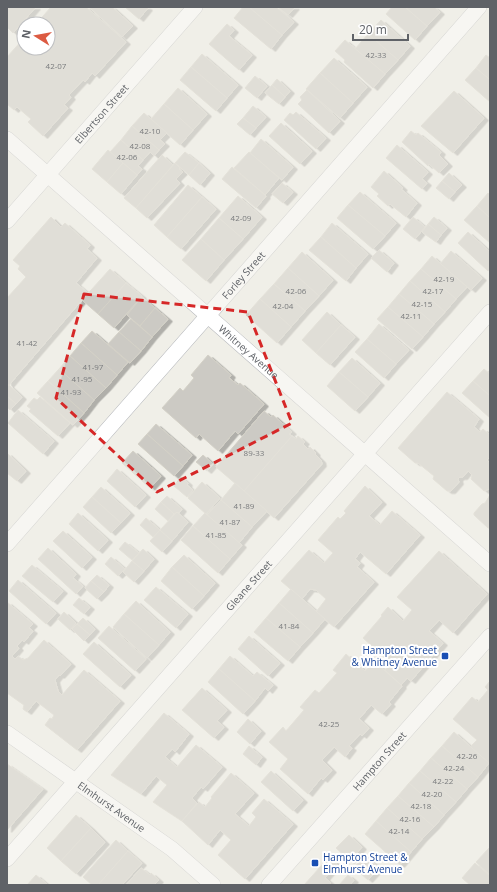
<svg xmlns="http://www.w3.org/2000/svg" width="497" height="892" font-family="'Open Sans',sans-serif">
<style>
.building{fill:#cccac4;stroke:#d4d1c7;filter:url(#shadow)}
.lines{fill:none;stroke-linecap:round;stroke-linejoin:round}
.minor-casing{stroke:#b5b7bb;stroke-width:16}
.minor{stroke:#fff;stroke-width:15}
.marked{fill:none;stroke:#d62828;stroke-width:3;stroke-dasharray:8 5;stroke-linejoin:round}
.transit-dot{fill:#1a4fb4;stroke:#fff;stroke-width:1.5}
.labels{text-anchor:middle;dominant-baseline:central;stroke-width:4;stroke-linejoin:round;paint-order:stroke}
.number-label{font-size:8px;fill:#7a7c7e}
.street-label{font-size:10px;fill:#5f6267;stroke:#fff}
.transit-label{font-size:10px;fill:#164399;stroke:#fff;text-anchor:end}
</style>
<defs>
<filter id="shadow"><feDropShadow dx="4.5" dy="2.5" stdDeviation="0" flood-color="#0004"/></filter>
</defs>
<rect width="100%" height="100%" fill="#f0efe8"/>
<g class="building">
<path d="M7,7H36L13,33L7,27Z"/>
<path d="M51,7H86L126,42L95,76L92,73L85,82L83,80L69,95L71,97L64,105L68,108L43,136L28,122L31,119L17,107L14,110L7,104V57L24,38V48H48V24H36Z"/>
<path d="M89,7H112L133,26L122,37Z"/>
<path d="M125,7H146L148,8L139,19Z"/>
<path d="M243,7H249L282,35L271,49L234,18Z"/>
<path d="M249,7H276L294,22L282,35Z"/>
<path d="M278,7H295L288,15Z"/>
<path d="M392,7H405L427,26L415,40L386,14Z"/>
<path d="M405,7H434L440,12L427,26Z"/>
<path d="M381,20L410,46L398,60L368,34Z"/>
<path d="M227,24L234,30L229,36L252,55L239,70L209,44Z"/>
<path d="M368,34L398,60L385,74L355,49Z"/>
<path d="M345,40L385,74L373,88L344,62L345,60L335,51Z"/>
<path d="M202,54L238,85L227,98L191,67Z"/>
<path d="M486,55L490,58V80L476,68Z"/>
<path d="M334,58L367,87L353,103L320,73Z"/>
<path d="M191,67L227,98L216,111L180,80Z"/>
<path d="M476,68L490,80V102L465,80Z"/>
<path d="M320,73L353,103L340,118L306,89Z"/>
<path d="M255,76L267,86L257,98L245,88Z"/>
<path d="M277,79L290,91L285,97L272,85Z"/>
<path d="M272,85L285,97L279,104L265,93Z"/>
<path d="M178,88L207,114L193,130L164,104Z"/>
<path d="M307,90L340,121L329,133L298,104L302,100L300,97Z"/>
<path d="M454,91L484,118L453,153L421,126Z"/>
<path d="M164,104L193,130L180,145L151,119Z"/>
<path d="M253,106L266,117L256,128L243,118Z"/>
<path d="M296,112L326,138L316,149L284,120L290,113L293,115Z"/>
<path d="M144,113L167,133L160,140L165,144L159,150L132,126Z"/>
<path d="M243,118L256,128L250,135L237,124Z"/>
<path d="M281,123L312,151L300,164L269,136Z"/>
<path d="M132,126L159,150L154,156L150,152L143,160L121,140Z"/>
<path d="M411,131L416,135L418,133L441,152L439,155L448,164L439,173L429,164L428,166L402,142Z"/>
<path d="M261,139L293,167L282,180L250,153Z"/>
<path d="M121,140L143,160L138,166L142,169L137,175L110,152Z"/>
<path d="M397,145L428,172L422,179L427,183L422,189L386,158Z"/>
<path d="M108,150L123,163L107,182L92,169Z"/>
<path d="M185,152L199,163L189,175L175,163Z"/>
<path d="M249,152L279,178L265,195L234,168Z"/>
<path d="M162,155L173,165L136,208L124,198Z"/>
<path d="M123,163L137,175L121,194L107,182Z"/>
<path d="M175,163L180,168L179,169L183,172L176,179L180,183L147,218L136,208Z"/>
<path d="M199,163L210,173L200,185L189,175Z"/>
<path d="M232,167L266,196L256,208L222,179Z"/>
<path d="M384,171L403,188L401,189L417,203L406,217L390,204L388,206L377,196L379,194L371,187Z"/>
<path d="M449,173L462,185L455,192L442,181Z"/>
<path d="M442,181L455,192L449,199L436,188Z"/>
<path d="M282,183L293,192L283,203L272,194Z"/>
<path d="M188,185L202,197L167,237L154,225Z"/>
<path d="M360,192L396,223L385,236L348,205Z"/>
<path d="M488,193L490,195V218L477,206Z"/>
<path d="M238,196L262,217L243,239L219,218Z"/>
<path d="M202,197L216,209L181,249L167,237Z"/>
<path d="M348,205L385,236L373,249L337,218Z"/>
<path d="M477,206L490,218V243L464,220Z"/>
<path d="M51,217L61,227L65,223L90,245L87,249L97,258L76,283L88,293L9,385L7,383V298L26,277L18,269L20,266L13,260Z"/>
<path d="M413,217L425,227L415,239L403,229Z"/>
<path d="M434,217L447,228L441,235L428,224Z"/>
<path d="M219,218L243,239L224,260L201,239Z"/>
<path d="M332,223L368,254L356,268L321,237Z"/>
<path d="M428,224L441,235L436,242L422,232Z"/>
<path d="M468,232L490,252V269L488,271L458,243Z"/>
<path d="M321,237L356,268L346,281L309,250Z"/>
<path d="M201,239L224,260L206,281L182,260Z"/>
<path d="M379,250L394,263L387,272L371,258Z"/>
<path d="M451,251L482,278L471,290L440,264Z"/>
<path d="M302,252L333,280L319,296L288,268Z"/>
<path d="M432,256L467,287L456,299L421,269Z"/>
<path d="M288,268L319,296L305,311L274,284Z"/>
<path d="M110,269L126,283L98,314L82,300Z"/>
<path d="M421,269L456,299L445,312L410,281Z"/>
<path d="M410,281L445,312L434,324L399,294Z"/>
<path d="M126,283L142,296L114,328L98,314Z"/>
<path d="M274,284L305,311L291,327L260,299Z"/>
<path d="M399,294L434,324L423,337L388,307Z"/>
<path d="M142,297L155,308L140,326L127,315Z"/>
<path d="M260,299L291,327L277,343L246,315Z"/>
<path d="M388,307L423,337L412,349L377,319Z"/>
<path d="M155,308L168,319L152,337L140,326Z"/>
<path d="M327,312L341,325L316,353L302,340Z"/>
<path d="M131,319L152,337L141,351L119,332Z"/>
<path d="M379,324L409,350L396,364L367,339Z"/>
<path d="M341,325L355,337L330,365L316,353Z"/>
<path d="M92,331L128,362L117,375L81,343Z"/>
<path d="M119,332L141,351L130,363L108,344Z"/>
<path d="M367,339L396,364L384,378L355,352Z"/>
<path d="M81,343L117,375L106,388L70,356Z"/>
<path d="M208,355L231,375L229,378L238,385L240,383L264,404L238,434L235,431L218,451L199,434L196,438L162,408L180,388L183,391L194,378L191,375Z"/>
<path d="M70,356L106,388L94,400L59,369Z"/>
<path d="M352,358L380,383L368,397L339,372Z"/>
<path d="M59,369L94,400L84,413L48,381Z"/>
<path d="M484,369L490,374V396L473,381Z"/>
<path d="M339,372L368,397L355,411L327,386Z"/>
<path d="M48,381L84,413L73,425L37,393Z"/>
<path d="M473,381L490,396V418L462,393Z"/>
<path d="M9,385L22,397L16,404L7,396V387Z"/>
<path d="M447,392L479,419L474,427L480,432L483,429L490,435V457L487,460L490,463V491L489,489L484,491L471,479L472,475L468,471L463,477H460L458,479L459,482L451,491H447L433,479L434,476L418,463H415L398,448Z"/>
<path d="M7,396L16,404L10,410L7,407Z"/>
<path d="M40,397L70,423L58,436L29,411L31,409L27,406L34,398L37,400Z"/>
<path d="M18,410L54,441L43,454L8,423Z"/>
<path d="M264,411L271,417L273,415L292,432L289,434L292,436L244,491L216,467Z"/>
<path d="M156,424L192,455L183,466L147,434Z"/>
<path d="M147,434L183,466L174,476L138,444Z"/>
<path d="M292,436L296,439L298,436L305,442L303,444L308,449L310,447L316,453L315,454L321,460L322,464L274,518L244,491Z"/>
<path d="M133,451L161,476L150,488L122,463Z"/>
<path d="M7,453L26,471L17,481L7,473Z"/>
<path d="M203,455L213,464L207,471L196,462Z"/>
<path d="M117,469L146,495L135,507L107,481Z"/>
<path d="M181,477L188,483L187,485L193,490L187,497L174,486Z"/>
<path d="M202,482L220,498L206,514L188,498Z"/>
<path d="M235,483L267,511L252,527L221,500Z"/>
<path d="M365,486L382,502L369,516L380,525L392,511L420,535L386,574L360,552L355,559L360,563L357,567L374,582L334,627L316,612L326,599L316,590L310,589L302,599L281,581L309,550L324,563L333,553L318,540L338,517L340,519L346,513L344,511Z"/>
<path d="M101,487L130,513L121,523L92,497Z"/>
<path d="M490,495V528H488L474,515V513L482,504L485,503Z"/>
<path d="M167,496L182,509L179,513L177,512L174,514L161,502Z"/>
<path d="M92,497L121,523L111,533L83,507Z"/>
<path d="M221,500L252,527L239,543L207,515Z"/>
<path d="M161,502L174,514L168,521L155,509Z"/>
<path d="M177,512L188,522L172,541L160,530Z"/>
<path d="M78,513L108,540L98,551L69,524Z"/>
<path d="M205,513L242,545L230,559L193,526Z"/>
<path d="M146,518L160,530L153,537L140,525Z"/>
<path d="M193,526L230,559L218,573L181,540Z"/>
<path d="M160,530L172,541L162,552L150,541Z"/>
<path d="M63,531L92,557L82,568L53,541Z"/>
<path d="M125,542L139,553L132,560L119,549Z"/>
<path d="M48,548L76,574L73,578L83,586L76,594L38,559Z"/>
<path d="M143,549L154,559L144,571L132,561Z"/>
<path d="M439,551L487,594L453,633L439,620L429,631L443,643L411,681L407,678L401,685L385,670L391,663L363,638L382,616L381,615L388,607L403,621L412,610L397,597Z"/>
<path d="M184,555L215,583L204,596L172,567Z"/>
<path d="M111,557L125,569L118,576L105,564Z"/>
<path d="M132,561L144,571L134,582L123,572Z"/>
<path d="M32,565L63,591L53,602L22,576Z"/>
<path d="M172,567L204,596L192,609L161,581Z"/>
<path d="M97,575L109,585L104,592L91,581Z"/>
<path d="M18,580L56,613L46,624L9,591Z"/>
<path d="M91,581L104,592L97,599L85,588Z"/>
<path d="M156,587L188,614L176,628L144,600Z"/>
<path d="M291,589L325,619L313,633L279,603Z"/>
<path d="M79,598L90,607L84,614L73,605Z"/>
<path d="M136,601L170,632L159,645L124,614Z"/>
<path d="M7,602L33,624L29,628L33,631L24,642L22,640L17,646L19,648L12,656L15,659L18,656L23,660L28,658L44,640L71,664L60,676L59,675L55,680L58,691L62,695L84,670L120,701L77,750L45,725L50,718L52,719L54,715L36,701L27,712L23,709L24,705L7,693Z"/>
<path d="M279,603L313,633L300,647L266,618Z"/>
<path d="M64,612L76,623L70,630L58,619Z"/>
<path d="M124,614L159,645L147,658L113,627Z"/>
<path d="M83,618L95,629L90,635L77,624Z"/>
<path d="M266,618L300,647L288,661L254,632Z"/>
<path d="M77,624L90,635L84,641L72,629Z"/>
<path d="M109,626L146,659L135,671L98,638Z"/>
<path d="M249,636L280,663L268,676L238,649Z"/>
<path d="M94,642L131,675L120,687L83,654Z"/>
<path d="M346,654L365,671L374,661L402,686L389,702L391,704L382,714L371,705L359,719L369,728L362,736L360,734L349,746L352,748L345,757L334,747L322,760L332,770L323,780L321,778L308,794L280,769L288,759L269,742L283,727L286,731L304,710L300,707L315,690L319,693L337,673L333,670Z"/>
<path d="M230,656L253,676L257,672L273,685L268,691L265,688L255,701L219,669Z"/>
<path d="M219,669L255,701L243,714L208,682Z"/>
<path d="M490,681V764L470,747L477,740L453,719L472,697L478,702L488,690L485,687Z"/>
<path d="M202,688L227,710L217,721L224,727L214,738L182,710Z"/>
<path d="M164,713L189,734L175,752L172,749L165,757L177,767L196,745L222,767L203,789L201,787L192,798L197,803L182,821L153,802L167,785L156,776L141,794L111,775Z"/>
<path d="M248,719L261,731L250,744L237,732Z"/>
<path d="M454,732L489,763L478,777L442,746Z"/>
<path d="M249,746L262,757L256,765L243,754Z"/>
<path d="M442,746L478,777L467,789L431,758Z"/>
<path d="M431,758L467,789L456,802L420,771Z"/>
<path d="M7,764L43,789L7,830Z"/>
<path d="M271,771L303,800L293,811L261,782Z"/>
<path d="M420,771L456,802L444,815L409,783Z"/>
<path d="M231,773L254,793L235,814L249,826L256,817L252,813L264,799L293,824L245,879L218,855L231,840L220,830L208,845L182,821L199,802L205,807L212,798L211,797Z"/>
<path d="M409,783L444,815L434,827L398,796Z"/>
<path d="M398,796L434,827L422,839L387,808Z"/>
<path d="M387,808L422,839L411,852L376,821Z"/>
<path d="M76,815L91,828L61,861L47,848Z"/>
<path d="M376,821L411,852L400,865L365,834Z"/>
<path d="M91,828L105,842L76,874L61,861Z"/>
<path d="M349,835L362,847L350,861L336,848Z"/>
<path d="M116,840L128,851L98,885H92L83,877Z"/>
<path d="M489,848H490V875L476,862Z"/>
<path d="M128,851L142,863L122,885H98Z"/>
<path d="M365,855L371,861L360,873L354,868Z"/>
<path d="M329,857L337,864L325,878L331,883L329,885H304Z"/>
<path d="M371,861L379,868L368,880L360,873Z"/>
<path d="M475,863L490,876V885H470L462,878Z"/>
<path d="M141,868L150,875L151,873L159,880L154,885H126Z"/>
<path d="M36,875L48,885H27Z"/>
<path d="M348,875L354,880L350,885H339Z"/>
</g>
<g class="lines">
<g class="minor-casing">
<g id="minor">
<path id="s1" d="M7,139L490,564"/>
<path id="s2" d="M7,221L195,7"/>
<path id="s3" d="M7,544L479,7"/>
<path id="s4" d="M7,733L172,849L213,885"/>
<path id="s5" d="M7,859L490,312"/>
<path id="s6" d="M269,885L490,636"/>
</g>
</g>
<use href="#minor" class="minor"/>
</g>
<path d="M0 0H497V892H0ZM84,294L248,312L292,423L157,492L56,398Z" fill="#f0efe8" fill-opacity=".55" fill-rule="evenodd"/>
<path class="marked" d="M84,294L248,312L292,423L157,492L56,398Z"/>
<g class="transit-dot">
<rect x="441" y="652" width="8" height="8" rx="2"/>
<rect x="311" y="859" width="8" height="8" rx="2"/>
</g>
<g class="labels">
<g class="number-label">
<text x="376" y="54">42-33</text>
<text x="56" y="65">42-07</text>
<text x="150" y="130">42-10</text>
<text x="140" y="145">42-08</text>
<text x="127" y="156">42-06</text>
<text x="241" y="217">42-09</text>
<text x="444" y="278">42-19</text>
<text x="296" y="290">42-06</text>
<text x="433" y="290">42-17</text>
<text x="422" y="303">42-15</text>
<text x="283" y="305">42-04</text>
<text x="411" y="315">42-11</text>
<text x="27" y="342">41-42</text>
<text x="93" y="366">41-97</text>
<text x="82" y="378">41-95</text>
<text x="71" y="391">41-93</text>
<text x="254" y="452">89-33</text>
<text x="244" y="505">41-89</text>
<text x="230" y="521">41-87</text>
<text x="216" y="534">41-85</text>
<text x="289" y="625">41-84</text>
<text x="329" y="723">42-25</text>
<text x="467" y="755">42-26</text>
<text x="454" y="767">42-24</text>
<text x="443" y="780">42-22</text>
<text x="432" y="793">42-20</text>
<text x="421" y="805">42-18</text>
<text x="410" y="818">42-16</text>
<text x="399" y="830">42-14</text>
</g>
<g class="street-label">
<text stroke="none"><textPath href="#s2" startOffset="143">Elbertson Street</textPath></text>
<text stroke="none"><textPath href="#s3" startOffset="358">Forley Street</textPath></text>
<text stroke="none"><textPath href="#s1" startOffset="322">Whitney Avenue</textPath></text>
<text stroke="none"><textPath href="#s5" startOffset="365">Gleane Street</textPath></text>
<text stroke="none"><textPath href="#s6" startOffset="166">Hampton Street</textPath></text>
<text stroke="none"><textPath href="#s4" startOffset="128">Elmhurst Avenue</textPath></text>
</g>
<g class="transit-label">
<text x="437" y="650">Hampton Street<tspan x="437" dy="12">&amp; Whitney Avenue</tspan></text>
<text x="323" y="857" text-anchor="start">Hampton Street &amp;<tspan x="323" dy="12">Elmhurst Avenue</tspan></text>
</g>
</g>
<rect width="497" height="892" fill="none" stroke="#5f6267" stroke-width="16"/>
<g transform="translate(36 36) rotate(281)"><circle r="19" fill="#ffffff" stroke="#bfc0c2"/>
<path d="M0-3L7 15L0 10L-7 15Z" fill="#dc5b42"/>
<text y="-6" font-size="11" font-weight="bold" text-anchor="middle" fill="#5f6267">N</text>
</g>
<path d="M353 34v6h55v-6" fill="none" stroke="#5f6267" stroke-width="2"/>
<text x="359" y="34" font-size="12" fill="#5f6267" stroke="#ffffff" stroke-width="3" paint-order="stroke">20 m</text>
</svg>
